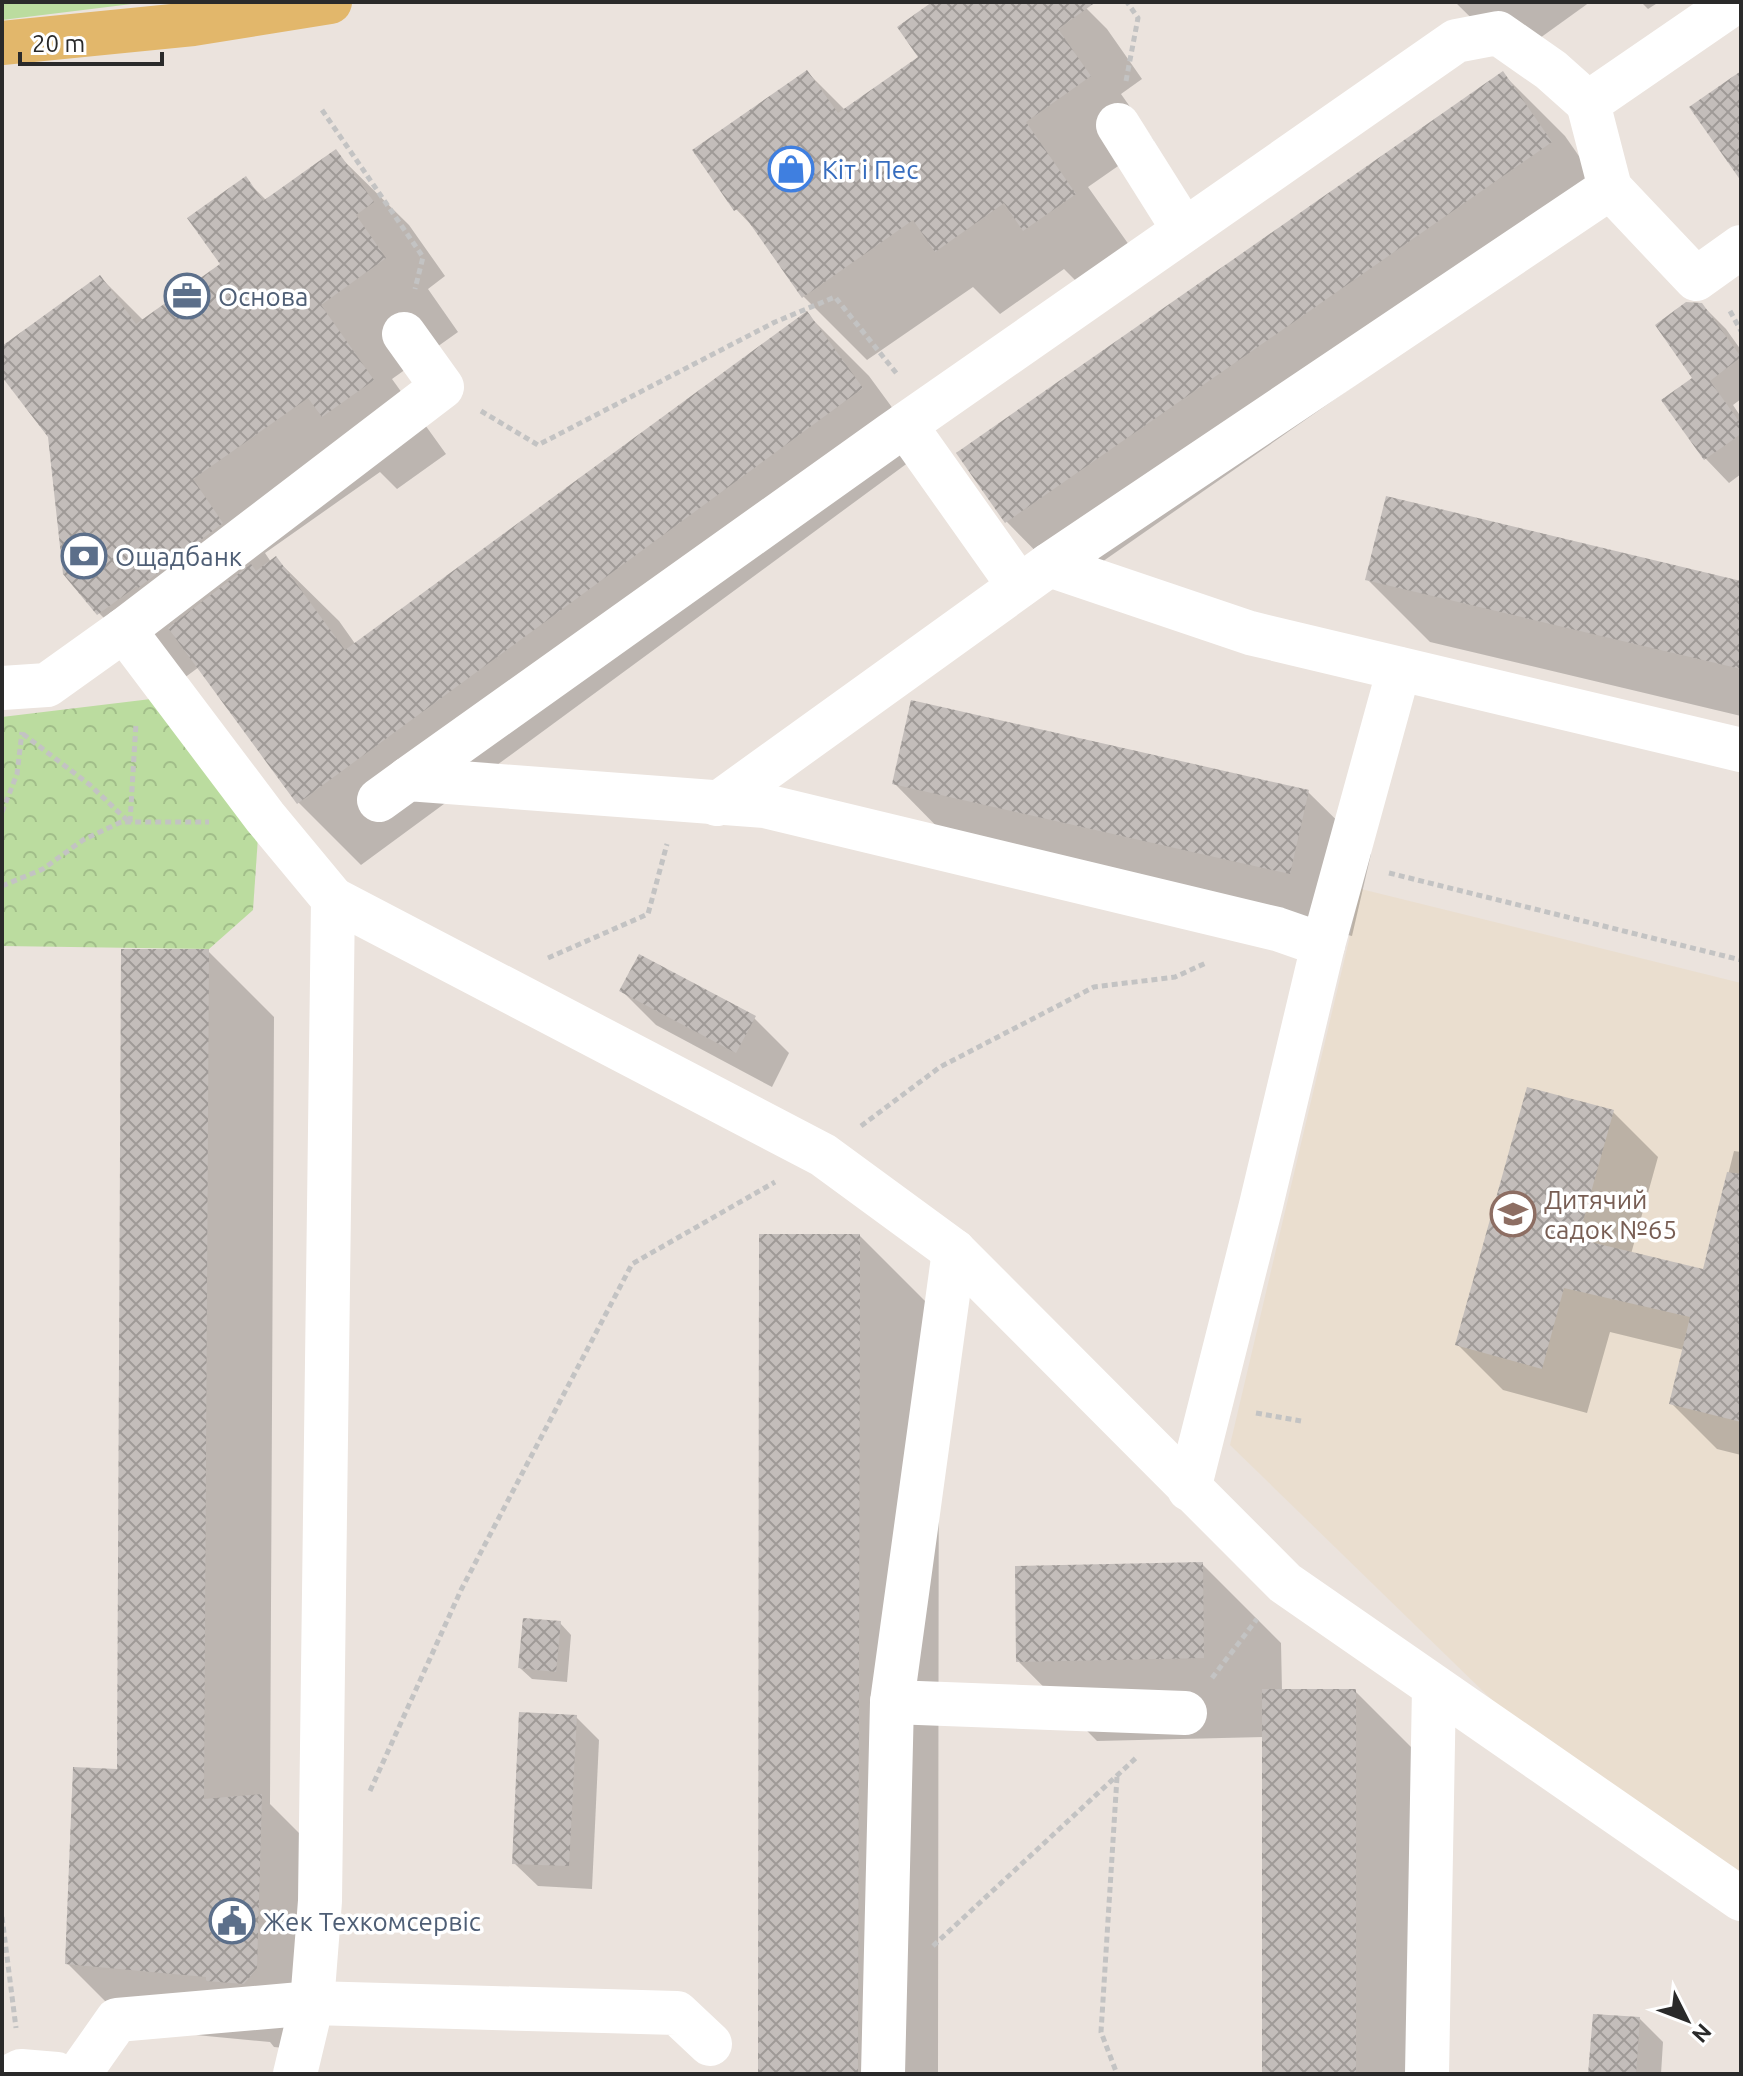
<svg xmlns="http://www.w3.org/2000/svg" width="1743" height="2076" font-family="Ubuntu,sans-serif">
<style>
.education{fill:#eadecf}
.grass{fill:#bbdc9f}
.forest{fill:url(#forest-crowns)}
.shadow{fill:#0003}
.building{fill:url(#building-cross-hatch)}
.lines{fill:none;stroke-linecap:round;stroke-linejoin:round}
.path{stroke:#c3c3c3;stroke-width:5;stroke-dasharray:6 4;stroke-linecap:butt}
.minor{stroke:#fff;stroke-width:44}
.major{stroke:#e2b76b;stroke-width:44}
.labels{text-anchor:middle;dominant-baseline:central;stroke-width:7;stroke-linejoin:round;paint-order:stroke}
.shop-label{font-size:26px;fill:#366cbe;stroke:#fff;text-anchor:start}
.service-label{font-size:26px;fill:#4e5e75;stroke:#fff;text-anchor:start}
.education-label{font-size:26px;fill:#785e54;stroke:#fff;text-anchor:start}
</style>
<defs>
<pattern id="forest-crowns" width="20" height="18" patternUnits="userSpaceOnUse" patternTransform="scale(2)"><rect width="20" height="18" fill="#bbdc9f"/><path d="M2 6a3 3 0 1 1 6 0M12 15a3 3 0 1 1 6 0" fill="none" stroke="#a1bd89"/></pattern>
<pattern id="building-cross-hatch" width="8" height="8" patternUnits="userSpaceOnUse" patternTransform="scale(2)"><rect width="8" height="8" fill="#c3bdba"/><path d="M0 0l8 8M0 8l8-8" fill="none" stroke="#9f9a97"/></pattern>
</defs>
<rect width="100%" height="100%" fill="#ebe3dd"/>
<path class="education" d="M1361,889L1741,983V1873L1526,1733L1230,1445Z"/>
<path class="grass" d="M2,2H148L2,20Z"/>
<path class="forest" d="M151,699L258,837L253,910L209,949L2,946V717Z"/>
<g class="shadow">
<path d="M935,2H1080L1107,29L1142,79L1121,94L1154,141L1088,187L1139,259L1089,294L1064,269L1000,314L973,287L867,360L803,296L756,230L736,209L807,72L845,110L921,57Z"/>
<path d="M1455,2H1590L1512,58Z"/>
<path d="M1641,2H1659L1648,9Z"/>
<path d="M1503,74L1565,136L1613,205L1069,585L1007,522L959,454Z"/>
<path d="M335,152L409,225L445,276L428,289L458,332L392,379L446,454L397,489L380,472L265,553L271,562L276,559L339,621L356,645L807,314L869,376L924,451L361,865L298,802L199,667L172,687L99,613L50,436L2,374V348L100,277L144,321L223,264L245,179L267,201Z"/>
<path d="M1702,305L1726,329L1741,350V399L1733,405L1741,417V474L1729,483L1706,459L1664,400L1695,378Z"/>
<path d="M1367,579L1741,583V716L1430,642Z"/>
<path d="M894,783L1308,792L1371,854L1352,936L956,846Z"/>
<path d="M208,951L274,1017L270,1804L328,1862L303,2050L274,2047L270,2042L133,2029L67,1963L119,1771Z"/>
<path d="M621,990L754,1018L789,1053L772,1087L656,1025Z"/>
<path d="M1613,1112L1658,1157L1631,1254L1704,1271L1734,1151L1741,1152V1455L1717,1449L1671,1403L1684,1350L1610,1332L1587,1413L1503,1390L1458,1345Z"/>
<path d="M860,1236L939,1315L938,2074H699H760Z"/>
<path d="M1202,1564L1281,1643L1282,1691H1355L1434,1770V2074H1264V1737L1097,1741L1018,1661Z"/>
<path d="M560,1623L571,1635L567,1682L532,1679L520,1668Z"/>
<path d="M576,1717L599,1740L592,1889L538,1886L514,1863Z"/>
<path d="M1640,2019L1663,2042L1661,2074H1590Z"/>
</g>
<g class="building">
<path d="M932,2H1096L1058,29L1091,76L1026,122L1076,194L1023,231L1004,203L935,252L913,220L802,298L739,208L734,211L692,150L807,70L838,113L918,57L897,27Z"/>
<path d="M1503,71L1552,142L1005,523L956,453Z"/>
<path d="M1741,71V181L1689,107Z"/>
<path d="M336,149L374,202L356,215L386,258L321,305L374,380L322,417L308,398L193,479L223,523L138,588L137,586L97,615L63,574L48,437L2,377V346L100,275L136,324L220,264L187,218L246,176L263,201Z"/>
<path d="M1686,302L1702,303L1741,357L1710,381L1741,424V434L1704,460L1661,400L1692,378L1655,325Z"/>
<path d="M807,311L863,388L297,804L168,628L251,564L256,571L276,556L345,650Z"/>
<path d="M1386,496L1741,581V669L1365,580Z"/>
<path d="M911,700L1309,790L1290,874L892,784Z"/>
<path d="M121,949H209L204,1799L262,1794L257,1968L244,1984L206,1981V1977L65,1964L73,1767L117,1769Z"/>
<path d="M639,954L756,1016L736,1053L619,991Z"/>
<path d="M1527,1087L1614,1110L1578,1239L1703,1269L1727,1172L1741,1174V1422L1669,1404L1690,1317L1564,1288L1542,1369L1455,1345Z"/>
<path d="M759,1234H860L858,2074H758Z"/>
<path d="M1203,1562L1204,1658L1016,1662L1015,1566Z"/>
<path d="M523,1618L561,1621L556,1672L518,1668Z"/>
<rect x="1262" y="1689" width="94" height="385"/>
<path d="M519,1712L577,1715L569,1866L512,1864Z"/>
<path d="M1593,2014L1640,2017L1636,2074H1588Z"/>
</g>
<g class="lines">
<g class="path">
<path d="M1126,81L1138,18L1127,2"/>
<path d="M322,110L423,257L415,289"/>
<path d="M1730,311L1741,331"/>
<path d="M481,411L538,445L775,322L835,297L897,374"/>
<path d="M23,734L90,785L129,822"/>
<path d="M2,812L17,774L22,732"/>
<path d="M130,822L136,723"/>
<path d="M1389,873L1741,960"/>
<path d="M2,886L43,869L83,840L121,822H209"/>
<path d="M548,958L648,914L667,844"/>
<path d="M861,1126L940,1067L1094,987L1175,977L1208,962"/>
<path d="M1256,1413L1301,1421"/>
<path d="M1212,1678L1257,1619"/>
<path d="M1117,1777L1101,2032L1117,2074"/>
<path d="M370,1791L461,1590L632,1264L775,1182"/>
<path d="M2,1917L16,2028"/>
<path d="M933,1946L1137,1757"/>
</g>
<g class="minor">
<path d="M1735,2L1588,103L1610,188L1049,565L1250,633L1741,750"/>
<path d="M1118,125L1184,230"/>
<path d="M1610,188L1696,279L1741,247"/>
<path d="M905,425L1019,586"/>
<path d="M124,630L442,387L404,334"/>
<path d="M2,688L47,685L124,630L265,817L333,899L320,1901L312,2003L295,2074"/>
<path d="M408,779L892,434L1456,41L1498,33L1551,70L1588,103"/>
<path d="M379,800L408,779L765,806L1277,929L1323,945"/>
<path d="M717,804L1049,565"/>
<path d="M333,899L823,1155L954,1251L1285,1583L1741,1899"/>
<path d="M1189,1489L1261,1205L1323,945L1399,669"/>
<path d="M892,1702L1185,1713"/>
<path d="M15,2074L21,2071L57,2074"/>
<path d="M79,2074L117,2020L312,2003L677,2013L710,2044"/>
<path d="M883,2074L892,1702L954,1251"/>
<path d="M1427,2074L1434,1688"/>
</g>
<path class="major" d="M2,43L193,24L330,2"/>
</g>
<defs>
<g id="shop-ring" transform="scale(2.3)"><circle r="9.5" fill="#fff" stroke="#3f7fe0" stroke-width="1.5"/><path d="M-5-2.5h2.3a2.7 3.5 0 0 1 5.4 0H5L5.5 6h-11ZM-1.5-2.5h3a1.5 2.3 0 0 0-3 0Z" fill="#3f7fe0"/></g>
<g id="office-ring" transform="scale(2.3)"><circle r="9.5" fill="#fff" stroke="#5c6f8a" stroke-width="1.5"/><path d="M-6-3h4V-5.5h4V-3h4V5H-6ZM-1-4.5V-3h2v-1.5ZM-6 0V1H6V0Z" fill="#5c6f8a"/></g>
<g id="bank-ring" transform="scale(2.3)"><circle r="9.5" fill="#fff" stroke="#5c6f8a" stroke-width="1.5"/><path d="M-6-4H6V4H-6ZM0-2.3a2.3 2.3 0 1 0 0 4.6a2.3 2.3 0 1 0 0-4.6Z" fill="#5c6f8a"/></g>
<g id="school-ring" transform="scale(2.3)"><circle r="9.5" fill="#fff" stroke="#8d6e63" stroke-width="1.5"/><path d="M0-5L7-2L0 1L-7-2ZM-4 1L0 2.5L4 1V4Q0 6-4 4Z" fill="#8d6e63"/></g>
<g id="civic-ring" transform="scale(2.3)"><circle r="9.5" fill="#fff" stroke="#5c6f8a" stroke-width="1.5"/><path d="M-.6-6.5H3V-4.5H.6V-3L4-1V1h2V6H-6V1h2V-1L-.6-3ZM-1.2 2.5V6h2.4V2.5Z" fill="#5c6f8a"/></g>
</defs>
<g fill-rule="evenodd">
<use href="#shop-ring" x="791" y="169"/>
<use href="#office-ring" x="187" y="296"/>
<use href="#bank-ring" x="84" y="556"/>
<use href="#school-ring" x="1513" y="1214"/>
<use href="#civic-ring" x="232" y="1921"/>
</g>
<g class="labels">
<g class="shop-label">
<text x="822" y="169">Кіт і Пес</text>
</g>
<g class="service-label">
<text x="218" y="296">Основа</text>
<text x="115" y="556">Ощадбанк</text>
<text x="263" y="1921">Жек Техкомсервіс</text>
</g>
<g class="education-label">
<text x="1544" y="1199">Дитячий<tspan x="1544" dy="30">садок №65</tspan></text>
</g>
</g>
<rect width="1743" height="2076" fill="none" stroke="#2a2a2a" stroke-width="8"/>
<g transform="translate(1687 2020) rotate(132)" stroke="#ffffff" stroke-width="6" paint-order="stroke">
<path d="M0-6L14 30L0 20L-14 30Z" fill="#2a2a2a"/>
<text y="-12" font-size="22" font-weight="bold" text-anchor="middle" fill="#2a2a2a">N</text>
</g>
<path d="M20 52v12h142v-12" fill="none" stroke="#2a2a2a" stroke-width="4"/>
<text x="32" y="52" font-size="24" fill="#2a2a2a" stroke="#ffffff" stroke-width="6" paint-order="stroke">20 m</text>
</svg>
